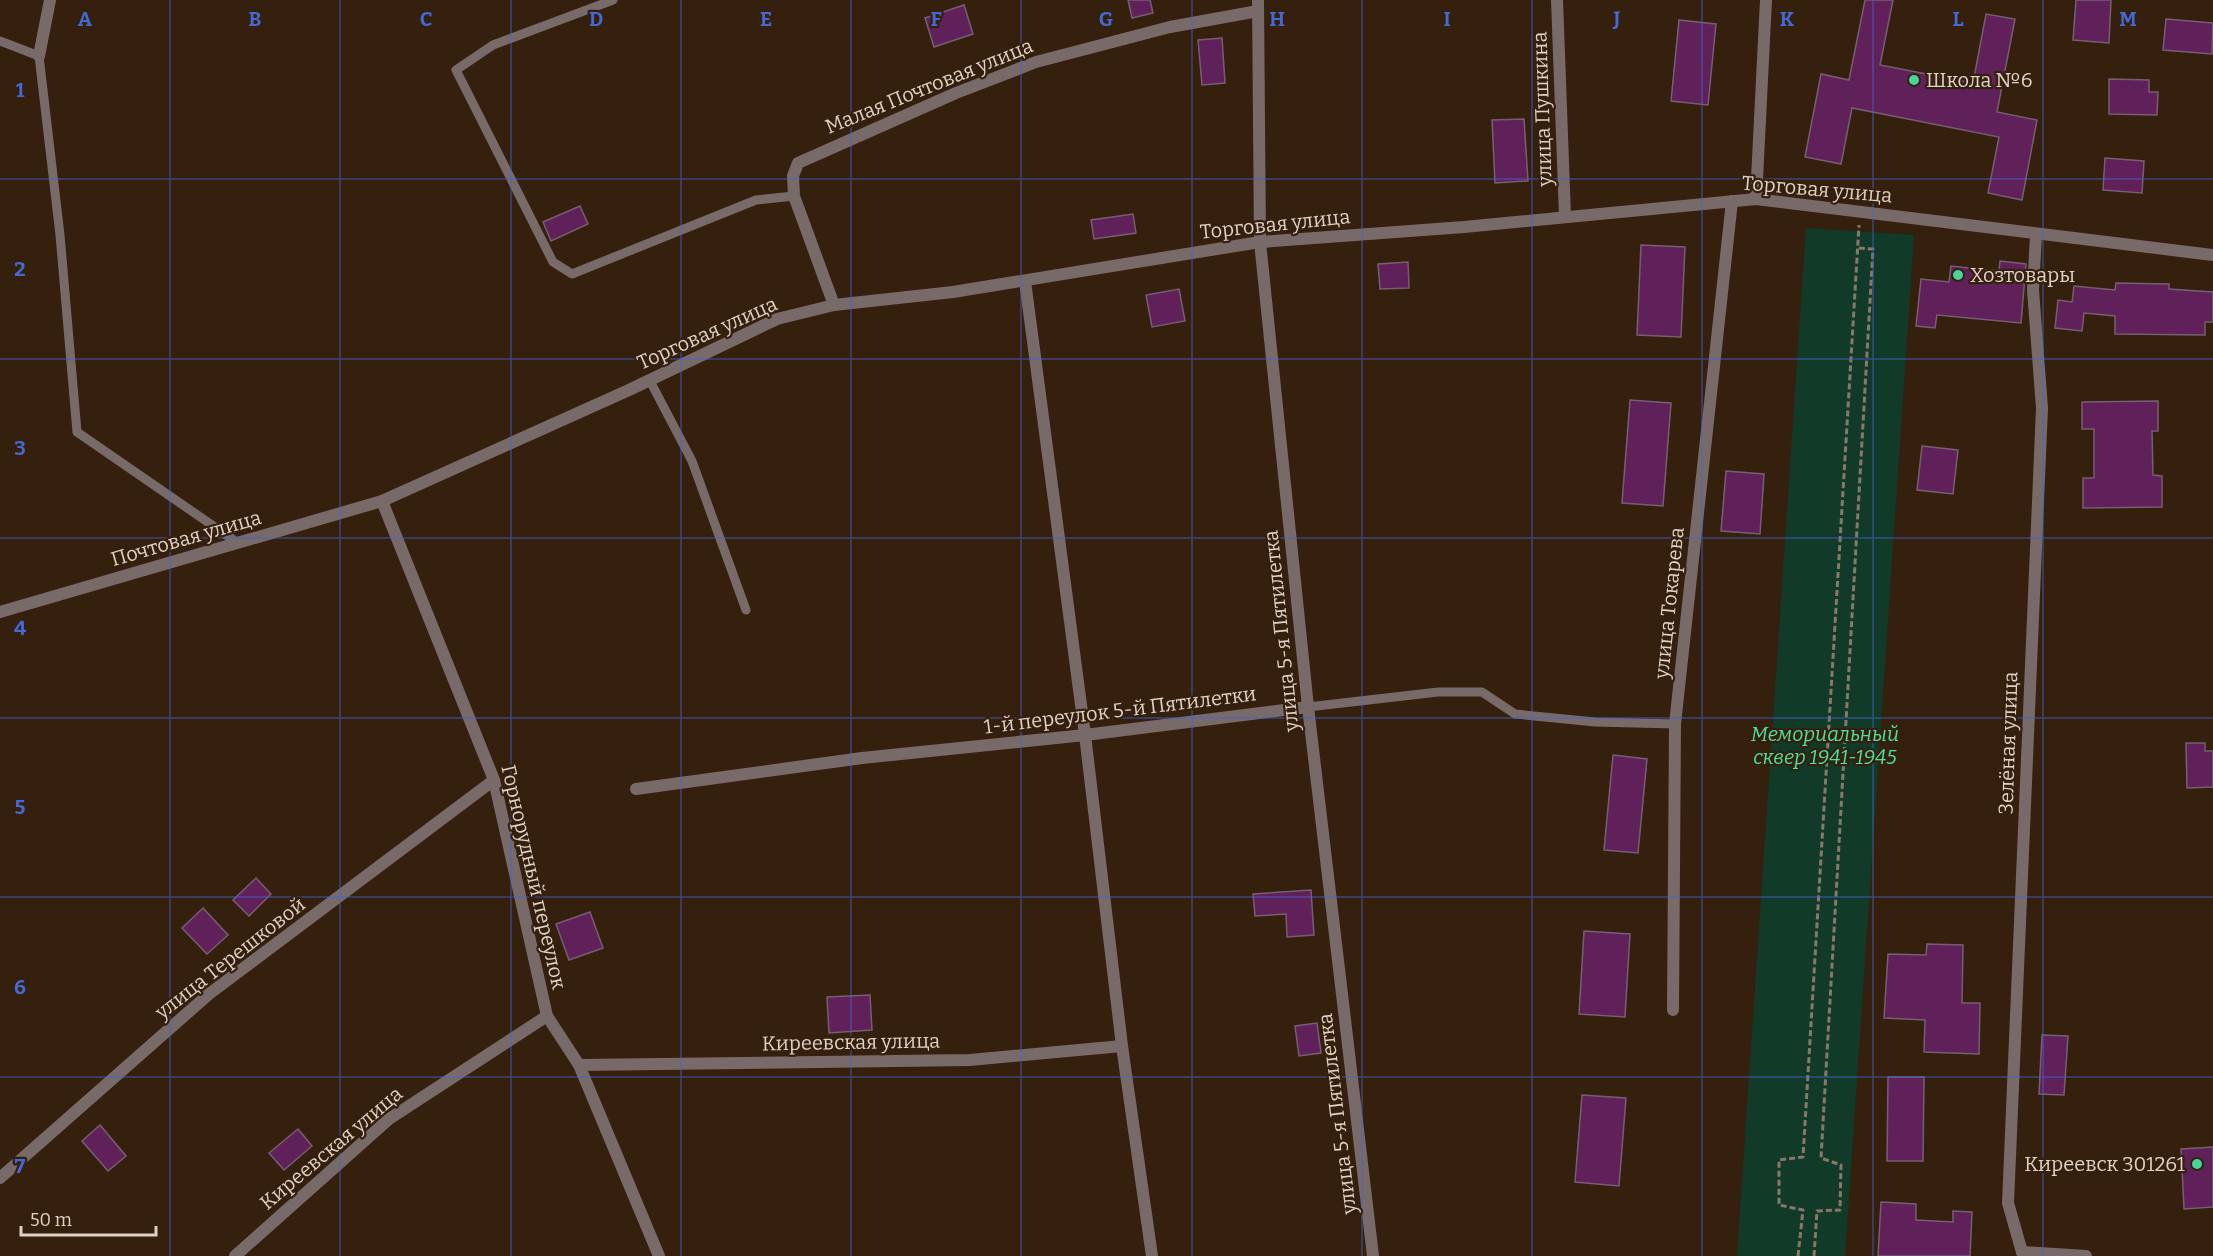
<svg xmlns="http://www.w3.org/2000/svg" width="2213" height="1256" font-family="Bitter,serif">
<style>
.green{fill:#113a29}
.building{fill:#60215a;stroke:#765e72;stroke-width:1.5}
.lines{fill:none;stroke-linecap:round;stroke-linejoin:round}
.path{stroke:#897869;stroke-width:3;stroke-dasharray:6 3;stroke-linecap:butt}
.lane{stroke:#796a6a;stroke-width:9}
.street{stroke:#796a6a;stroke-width:12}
.grid{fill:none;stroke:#4468d4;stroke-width:1.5;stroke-opacity:0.55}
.poi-dot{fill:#49d49c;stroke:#34200d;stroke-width:2}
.labels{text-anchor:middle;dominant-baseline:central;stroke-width:4.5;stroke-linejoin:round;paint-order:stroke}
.poi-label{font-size:20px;fill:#dfd1c6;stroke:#34200d;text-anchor:start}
.street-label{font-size:20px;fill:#dfd1c6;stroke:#34200d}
.park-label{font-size:20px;font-style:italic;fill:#50dda2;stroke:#34200d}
.grid-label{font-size:20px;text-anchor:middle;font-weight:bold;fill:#4468d4;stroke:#34200d;stroke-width:4.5;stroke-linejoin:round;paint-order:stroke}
</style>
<rect width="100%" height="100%" fill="#34200d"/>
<path class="green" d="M1806,228L1914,235L1845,1256H1737Z"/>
<g class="building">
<path d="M1128,0H1150L1153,13L1132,18Z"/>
<path d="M1865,0H1893L1880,65L1973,83L1986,14L2015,19L1997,112L2037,120L2022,200L1988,193L1999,137L1852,108L1841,164L1805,157L1821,74L1849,80Z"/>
<path d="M2076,0H2111L2109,43L2073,40Z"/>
<path d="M964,5L973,34L934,47L925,18Z"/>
<path d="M2166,19L2213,23L2212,54L2163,50Z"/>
<path d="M1679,20L1716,24L1708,105L1671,101Z"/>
<path d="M1222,38L1225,83L1202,85L1198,40Z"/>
<path d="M2109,79L2149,80V92H2158L2157,115L2109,114Z"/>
<path d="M1524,119L1528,181L1495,183L1492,120Z"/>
<path d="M2105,158L2144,161L2142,193L2103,190Z"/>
<path d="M580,206L588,224L551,241L543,222Z"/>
<path d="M1133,214L1136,233L1094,239L1091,220Z"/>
<path d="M1641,245L1685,247L1681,337L1637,335Z"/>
<path d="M2000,261L2026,264L2021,323L1937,315L1935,328L1916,326L1921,279L1949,282L1951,266L1999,271Z"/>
<path d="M1408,262L1409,288L1380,289L1378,264Z"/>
<path d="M2116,283L2169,284V289L2213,292V322H2205V335L2115,334V316L2084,313L2082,331L2055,328L2058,300L2072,302L2074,286L2115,290Z"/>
<path d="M1179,289L1185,321L1152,327L1146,295Z"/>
<path d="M1630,400L1671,403L1663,506L1622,503Z"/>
<path d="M2158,401V431H2152L2153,475L2162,476V507L2083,508V478H2094V429H2082V402Z"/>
<path d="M1922,446L1958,450L1953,494L1917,490Z"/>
<path d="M1726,471L1764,474L1760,534L1721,531Z"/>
<path d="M2186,743H2205V751H2213V787L2187,788Z"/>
<path d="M1613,755L1647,759L1638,853L1604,850Z"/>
<path d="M256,878L271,894L249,916L233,900Z"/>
<path d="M1311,890L1314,935L1287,937L1286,914L1255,916L1253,894Z"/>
<path d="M203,908L228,935L207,954L182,928Z"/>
<path d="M590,912L603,948L569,960L556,924Z"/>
<path d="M1584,931L1630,934L1625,1017L1579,1014Z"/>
<path d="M1927,944L1963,945L1962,1003H1980L1979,1054L1924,1052L1925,1020L1884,1018L1888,954L1926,955Z"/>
<path d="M870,995L872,1030L829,1033L827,997Z"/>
<path d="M1317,1023L1321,1053L1299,1056L1295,1026Z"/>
<path d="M2042,1035L2068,1036L2064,1095L2039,1094Z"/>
<path d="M1888,1077H1924L1923,1161H1887Z"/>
<path d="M1582,1095L1626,1098L1619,1186L1575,1182Z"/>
<path d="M100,1125L126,1156L108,1171L82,1141Z"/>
<path d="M298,1129L312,1146L284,1170L269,1153Z"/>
<path d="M2213,1147V1207L2184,1209L2181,1149Z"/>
<path d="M1881,1202L1916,1204V1220L1953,1222V1211L1972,1212L1970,1256H1878Z"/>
</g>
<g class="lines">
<g class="path">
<path d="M1798,1256L1803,1210L1779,1205V1160L1803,1157L1859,225"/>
<path d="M1814,1256L1817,1211L1840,1210L1841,1165L1821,1158L1873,249L1858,248"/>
</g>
<g class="lane">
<path d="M613,0L493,45L456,70L553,262L572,274L756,200L794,196"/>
<path d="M0,41L39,56L60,235L77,432L238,543"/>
<path d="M649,379L692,461L746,610"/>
<path d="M1308,707L1438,692H1482L1515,714L1595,722L1675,724"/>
</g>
<g class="street">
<path d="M1258,0L1260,242L1308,707L1373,1256"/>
<path d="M1557,0L1565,216"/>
<path d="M39,56L50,0"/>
<path d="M1756,199L1766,0"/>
<path d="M1025,281L1085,735L1122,1046L1152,1256"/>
<path d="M834,305L794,196L793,176L798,163L956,93L1036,62L1170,27L1258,11"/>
<path d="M382,501L494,780L547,1016L579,1065L659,1256"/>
<path d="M0,612L382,501L629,390L777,319L834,305L953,292L1260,242L1464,227L1756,199L2213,255"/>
<path d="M636,789L862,758L1085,735L1308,707"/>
<path d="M1673,1010L1675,724L1732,201"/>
<path d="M579,1065L970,1060L1122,1046"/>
<path d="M0,1178L209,994L494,780"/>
<path d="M2022,1252L2008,1203L2042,408L2033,290L2036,235"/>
<path d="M2022,1252L2086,1256"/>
<path d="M235,1256L389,1119L547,1016"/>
</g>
</g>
<path class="grid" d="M170,0V1256M340,0V1256M511,0V1256M681,0V1256M851,0V1256M1021,0V1256M1192,0V1256M1362,0V1256M1532,0V1256M1702,0V1256M1873,0V1256M2043,0V1256M0,179H2213M0,359H2213M0,538H2213M0,718H2213M0,897H2213M0,1077H2213"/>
<g class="poi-dot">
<circle cx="1914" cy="80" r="6"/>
<circle cx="1958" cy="275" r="6"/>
<circle cx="2197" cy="1164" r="6"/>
</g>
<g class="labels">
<g class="poi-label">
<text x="1926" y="80">Школа №6</text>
<text x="1970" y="275">Хозтовары</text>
<text x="2185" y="1164" text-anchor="end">Киреевск 301261</text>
</g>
<g class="street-label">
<text transform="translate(929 86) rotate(-22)">Малая Почтовая улица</text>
<text transform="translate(1542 109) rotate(-92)">улица Пушкина</text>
<text transform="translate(1817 189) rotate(5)">Торговая улица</text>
<text transform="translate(1275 224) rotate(-6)">Торговая улица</text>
<text transform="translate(707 333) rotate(-24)">Торговая улица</text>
<text transform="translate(186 538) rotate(-16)">Почтовая улица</text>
<text transform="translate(1669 603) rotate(-84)">улица Токарева</text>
<text transform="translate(1281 631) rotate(-96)">улица 5-я Пятилетка</text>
<text transform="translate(1120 710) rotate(-7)">1-й переулок 5-й Пятилетки</text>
<text transform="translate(2008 743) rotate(-88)">Зелёная улица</text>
<text transform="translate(534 877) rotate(77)">Горнорудный переулок</text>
<text transform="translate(230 958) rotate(-38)">улица Терешковой</text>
<text transform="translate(851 1042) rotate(-1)">Киреевская улица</text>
<text transform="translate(1337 1114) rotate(-97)">улица 5-я Пятилетка</text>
<text transform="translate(331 1148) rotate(-40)">Киреевская улица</text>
</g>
<g class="park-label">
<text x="1825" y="734">Мемориальный<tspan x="1825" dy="23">сквер 1941-1945</tspan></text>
</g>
</g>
<g class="grid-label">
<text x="85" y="26">A</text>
<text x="255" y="26">B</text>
<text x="426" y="26">C</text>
<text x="596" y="26">D</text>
<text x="766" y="26">E</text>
<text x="936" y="26">F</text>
<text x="1106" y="26">G</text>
<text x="1277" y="26">H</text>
<text x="1447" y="26">I</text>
<text x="1617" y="26">J</text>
<text x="1787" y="26">K</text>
<text x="1958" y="26">L</text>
<text x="2128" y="26">M</text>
<text x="20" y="97">1</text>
<text x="20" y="276">2</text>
<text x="20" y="455">3</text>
<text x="20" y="635">4</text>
<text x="20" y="814">5</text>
<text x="20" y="994">6</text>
<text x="20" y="1173">7</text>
</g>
<path d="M21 1226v9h135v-9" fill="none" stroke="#dfd1c6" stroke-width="3"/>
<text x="30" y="1226" font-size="18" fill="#dfd1c6" stroke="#34200d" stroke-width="4.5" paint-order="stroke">50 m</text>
</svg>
